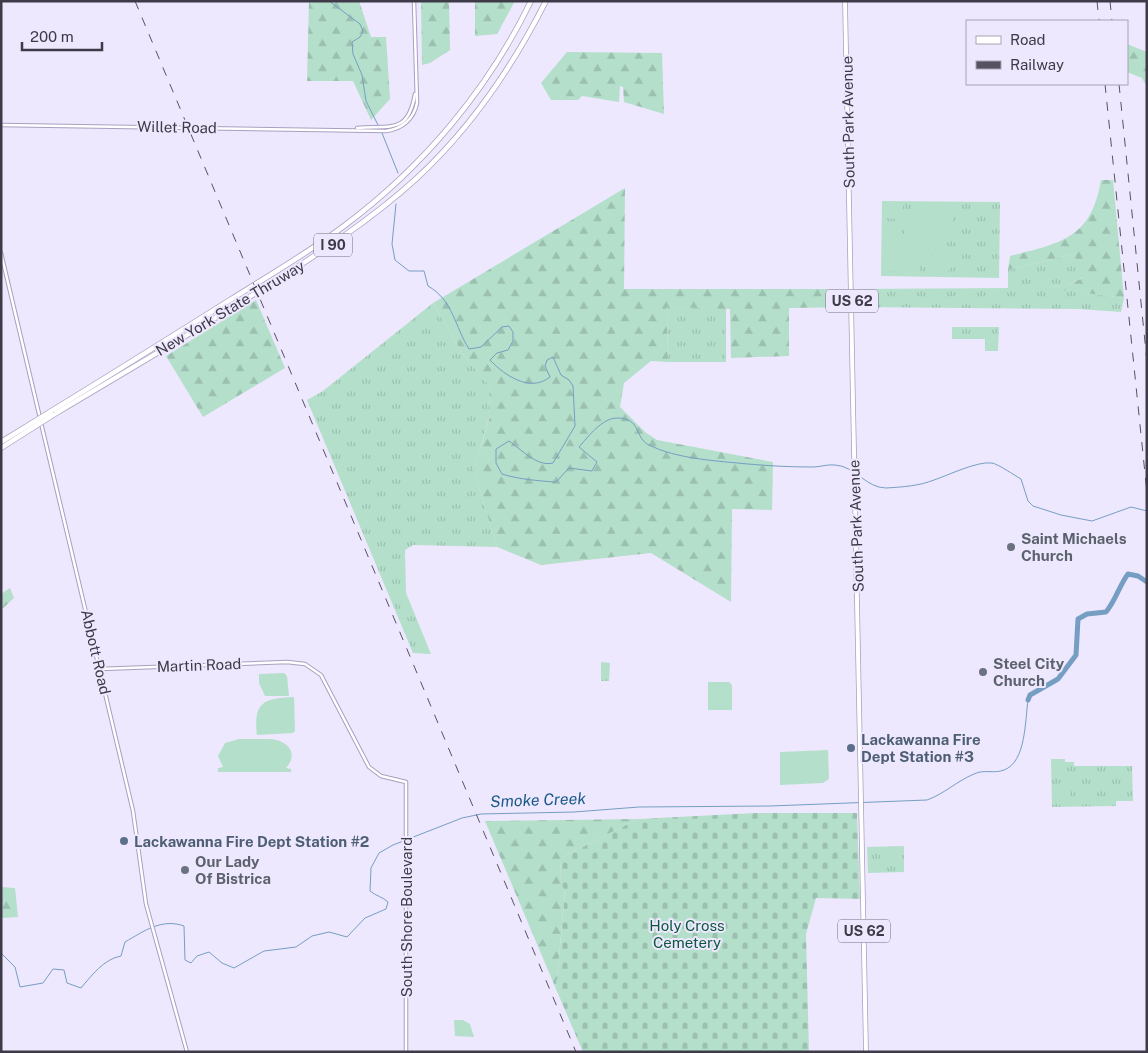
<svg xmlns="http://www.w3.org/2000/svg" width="1148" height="1053" font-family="'Public Sans',sans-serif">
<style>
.grass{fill:url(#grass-tufts)}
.forest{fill:url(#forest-firs)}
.cemetery{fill:url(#cemetery-stones)}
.pitch{fill:#b4dfcb}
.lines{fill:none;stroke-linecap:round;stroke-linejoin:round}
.stream{stroke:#769ec3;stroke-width:1}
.river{stroke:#769ec3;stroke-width:5}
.minor-casing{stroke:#a99fc1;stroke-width:4.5}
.major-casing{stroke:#a99fc1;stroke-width:5.5}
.highway-casing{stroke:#a99fc1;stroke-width:6}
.minor{stroke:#fff;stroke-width:2.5}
.major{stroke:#fff;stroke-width:4}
.highway{stroke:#fff;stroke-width:4.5}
.rail{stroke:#565261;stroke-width:1;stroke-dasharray:9 9;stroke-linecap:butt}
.highway-bridge-casing{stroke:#a99fc1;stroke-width:6;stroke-linecap:butt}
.highway-bridge{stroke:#fff;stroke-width:4.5}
.worship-dot{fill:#6b7280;stroke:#ede8fd;stroke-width:2}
.service-dot{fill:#5c6f8a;stroke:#ede8fd;stroke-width:2}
.labels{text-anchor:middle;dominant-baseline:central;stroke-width:4;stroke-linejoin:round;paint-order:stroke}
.shield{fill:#ede8fd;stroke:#726e7e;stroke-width:1}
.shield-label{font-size:14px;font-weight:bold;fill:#3e3a48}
.street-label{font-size:15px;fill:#3e3a48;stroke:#ede8fd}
.worship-label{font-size:15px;font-weight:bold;fill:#5b616d;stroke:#ede8fd;text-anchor:start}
.service-label{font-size:15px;font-weight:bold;fill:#4e5e75;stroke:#ede8fd;text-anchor:start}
.park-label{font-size:15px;fill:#0d573e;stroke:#ede8fd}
.water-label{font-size:16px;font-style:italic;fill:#1c5989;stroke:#ede8fd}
</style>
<defs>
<pattern id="grass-tufts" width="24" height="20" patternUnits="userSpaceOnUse" patternTransform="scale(1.25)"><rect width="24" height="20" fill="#b4dfcb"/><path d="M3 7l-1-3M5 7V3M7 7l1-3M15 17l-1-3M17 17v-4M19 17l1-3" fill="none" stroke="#9cc0b0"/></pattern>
<pattern id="forest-firs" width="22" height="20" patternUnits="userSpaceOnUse" patternTransform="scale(1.25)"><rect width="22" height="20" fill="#b4dfcb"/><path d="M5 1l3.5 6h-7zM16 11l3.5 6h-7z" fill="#9cc0b0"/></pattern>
<pattern id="cemetery-stones" width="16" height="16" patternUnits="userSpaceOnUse" patternTransform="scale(1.25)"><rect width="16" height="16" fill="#b4dfcb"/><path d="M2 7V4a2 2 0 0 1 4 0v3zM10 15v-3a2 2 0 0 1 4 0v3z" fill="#9cc0b0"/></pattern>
</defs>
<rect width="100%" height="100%" fill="#ede8fd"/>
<g class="grass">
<path d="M882,201L1000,202L999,278L881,276Z"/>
<path d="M1074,254L1083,277L1066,286L1045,287L1124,298L1121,312L1079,309L855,307V289L1008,288V270Z"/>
<path d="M433,303L464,356L489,385L490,415L474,470L497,547L413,545L405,550L406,593L431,654L413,653L307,400L323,391Z"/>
<path d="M667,307L726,308V362H668Z"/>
<path d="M952,327H999L998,351H985V339H952Z"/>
<path d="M601,662L610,663L609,681H601Z"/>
<path d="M1051,759H1065V762H1074V766H1132L1133,801H1116V806L1052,807Z"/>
<path d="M904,846V872L868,873L867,847Z"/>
</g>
<g class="forest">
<path d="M309,1H359L371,37H386L390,99L371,120L353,81H307Z"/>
<path d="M421,1H449L450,50L430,63L422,65Z"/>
<path d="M475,1H515L497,34L475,36Z"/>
<path d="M1127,44L1147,52V87L1142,78L1127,72Z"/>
<path d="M567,52L662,53L664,114L624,102L623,87L620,86L619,102L582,96L578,100H551L541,83Z"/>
<path d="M1101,180H1113L1124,298L1040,287L1066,286L1082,278L1074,254L1008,270L1010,256C1061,243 1091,239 1101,180Z"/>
<path d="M625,188L624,289H855V307L789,308V356L731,358L730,309L667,307L668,362L651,361L624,383L620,407L645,432L657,440L773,462L772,510L732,509L731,602L651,553L541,565L497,547L474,470L490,416L489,385L464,356L433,303Z"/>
<path d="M256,300L285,368L203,417L166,356Z"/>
<path d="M10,588L14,598L1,610V594Z"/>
<path d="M638,819L561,858L560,881L565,890L556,989L485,821Z"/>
<path d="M1,887L15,888L18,917L1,918Z"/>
</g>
<path class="cemetery" d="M756,813H857L860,899L816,898L806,934L809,1052H583L556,989L565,891L560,881L561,858L638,819Z"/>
<g class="pitch">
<path d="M886,203H903V214L897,219L884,218Z"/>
<path d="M916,204H950L952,207V241L931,237L930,248L919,252L920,271H885L882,268L883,234L898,233L904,236V226L908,222H917Z"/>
<path d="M951,250L952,267L948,271L929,272C930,254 932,251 951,250Z"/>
<path d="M284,673L287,676L289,696H265L259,683V674Z"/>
<path d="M708,682H729L732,685V710H708Z"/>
<path d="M294,697L295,731L293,733L257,735C253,703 263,698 294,697Z"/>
<path d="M270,739C286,740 300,752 286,768L291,769V772H218V768L223,767L218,756L225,743L239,739Z"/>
<path d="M828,750L829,779L823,783L780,785V752Z"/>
<path d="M1065,783L1071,788L1070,800L1055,799V784Z"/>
<path d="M454,1020H463L470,1024L474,1037L455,1036Z"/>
</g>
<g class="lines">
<g class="stream">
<path d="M329,1L360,24L363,31L360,37L352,42L353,54L362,75L366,101L382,133L398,173"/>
<path d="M396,204L392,244L395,260L409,271H424L428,286C453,300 455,327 469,349L481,347L502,327L509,326L513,332V341L508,350L497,353L490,360C504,375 530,393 550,377L545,366L547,360L553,357L561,375L569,380L573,386L575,426L553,463C537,467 522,450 509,441L496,449V463L502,474C517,479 539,481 556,482L569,468L592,471L597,462L579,447C588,437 602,418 617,418C642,418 634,438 649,445C676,459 718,461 748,464C770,466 791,467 813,467C820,467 828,464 835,465C855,466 866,488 886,488C902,487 919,486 934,480C949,475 977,461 992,463C998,464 1014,475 1021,479L1028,501L1033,506L1061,515L1092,521L1131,507L1147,511"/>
<path d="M1,953L15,967L20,987L43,983L53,969L64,970L67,983L81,988C92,975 104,959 121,956L125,942C144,931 162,918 184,926L185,960L191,963L197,956L209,952L222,963L234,968L264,951L296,947L312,936L329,932L347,937L365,918L386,909L388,902C383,897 376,896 370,891L371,868L379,853L393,845L462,818L481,814L574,812L639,807L770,806L927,800C944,794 957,781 974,774C984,769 994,774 1004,770C1026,762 1025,721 1028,700"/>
</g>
<path class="river" d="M1028,700L1030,695L1058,679L1076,655L1078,619L1087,614L1106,612C1116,600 1119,586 1128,574L1138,576L1147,582"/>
<g class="minor-casing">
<g id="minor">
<path d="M1,125L386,131C402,129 414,119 417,103L414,1"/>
<path d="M357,128C390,125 408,135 415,94"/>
<path d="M1,253L40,418"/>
<path d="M41,423L133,811L146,904L187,1052"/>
<path d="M100,669L287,662L305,664L321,675L369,767L381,776L406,782V1052"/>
</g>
</g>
<g class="major-casing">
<path id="major" d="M845,1L866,1052"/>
</g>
<g class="highway-casing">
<g id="highway">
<path d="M53,410C112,374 171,337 230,300C268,276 308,253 344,226C423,167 488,90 531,1"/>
<path d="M53,415C124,373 195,331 264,288C318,254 370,221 417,178C471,128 513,66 546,1"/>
<path d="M1,442L32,423"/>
<path d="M1,448L34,427"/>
</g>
</g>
<use href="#minor" class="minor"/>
<use href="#major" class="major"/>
<use href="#highway" class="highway"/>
<g class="rail">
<path d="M135,1L576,1052"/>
<path d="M1097,1L1099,21"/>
<path d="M1110,1L1112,21"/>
<path d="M1105,84L1147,493"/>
<path d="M1119,84L1147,362"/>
</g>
<g class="highway-bridge-casing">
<g id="highway-bridge">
<path d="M32,423L53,410"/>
<path d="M34,427L53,415"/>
</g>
</g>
<use href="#highway-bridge" class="highway-bridge"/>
</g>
<g class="worship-dot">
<circle cx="1011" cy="547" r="5"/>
<circle cx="983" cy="672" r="5"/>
<circle cx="185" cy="870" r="5"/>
</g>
<g class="service-dot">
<circle cx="851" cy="748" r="5"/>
<circle cx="124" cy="841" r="5"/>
</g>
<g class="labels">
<g class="shield">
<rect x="314" y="233.5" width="38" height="23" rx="4"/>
<rect x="826" y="289.5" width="52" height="23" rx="4"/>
<rect x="838" y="919.5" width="52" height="23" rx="4"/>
</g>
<g class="shield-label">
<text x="333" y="245">I 90</text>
<text x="852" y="301">US 62</text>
<text x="864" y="931">US 62</text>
</g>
<g class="street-label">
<text transform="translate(848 122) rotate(-91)">South Park Avenue</text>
<text transform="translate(177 127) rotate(1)">Willet Road</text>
<text transform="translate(230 308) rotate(-31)">New York State Thruway</text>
<text transform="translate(856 526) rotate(-92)">South Park Avenue</text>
<text transform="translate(96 652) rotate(77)">Abbott Road</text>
<text transform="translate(199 665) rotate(-2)">Martin Road</text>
<text transform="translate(406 917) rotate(-90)">South Shore Boulevard</text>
</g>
<g class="worship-label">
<text x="1021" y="538">Saint Michaels<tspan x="1021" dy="17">Church</tspan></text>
<text x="993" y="663">Steel City<tspan x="993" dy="17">Church</tspan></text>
<text x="195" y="861">Our Lady<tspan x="195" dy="17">Of Bistrica</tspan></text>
</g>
<g class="service-label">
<text x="861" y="739">Lackawanna Fire<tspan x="861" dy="17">Dept Station #3</tspan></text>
<text x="134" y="841">Lackawanna Fire Dept Station #2</text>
</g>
<g class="park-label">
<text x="687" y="925">Holy Cross<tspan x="687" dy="17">Cemetery</tspan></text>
</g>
<g class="water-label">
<text transform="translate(538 800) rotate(-2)">Smoke Creek</text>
</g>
</g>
<rect width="1148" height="1053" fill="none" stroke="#3e3a48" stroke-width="5"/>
<rect x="966" y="20" width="162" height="65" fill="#ede8fd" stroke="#a7a2b5"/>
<rect x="976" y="36" width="25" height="8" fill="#ffffff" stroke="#a7a2b5"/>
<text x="1010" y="45" font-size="15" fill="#3e3a48">Road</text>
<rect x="976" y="61" width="25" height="8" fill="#565261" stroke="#a7a2b5"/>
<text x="1010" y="70" font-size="15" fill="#3e3a48">Railway</text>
<path d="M22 42v8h80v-8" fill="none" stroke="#3e3a48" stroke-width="2.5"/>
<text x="30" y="42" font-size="15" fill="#3e3a48" stroke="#ede8fd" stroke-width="4" paint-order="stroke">200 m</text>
</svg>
